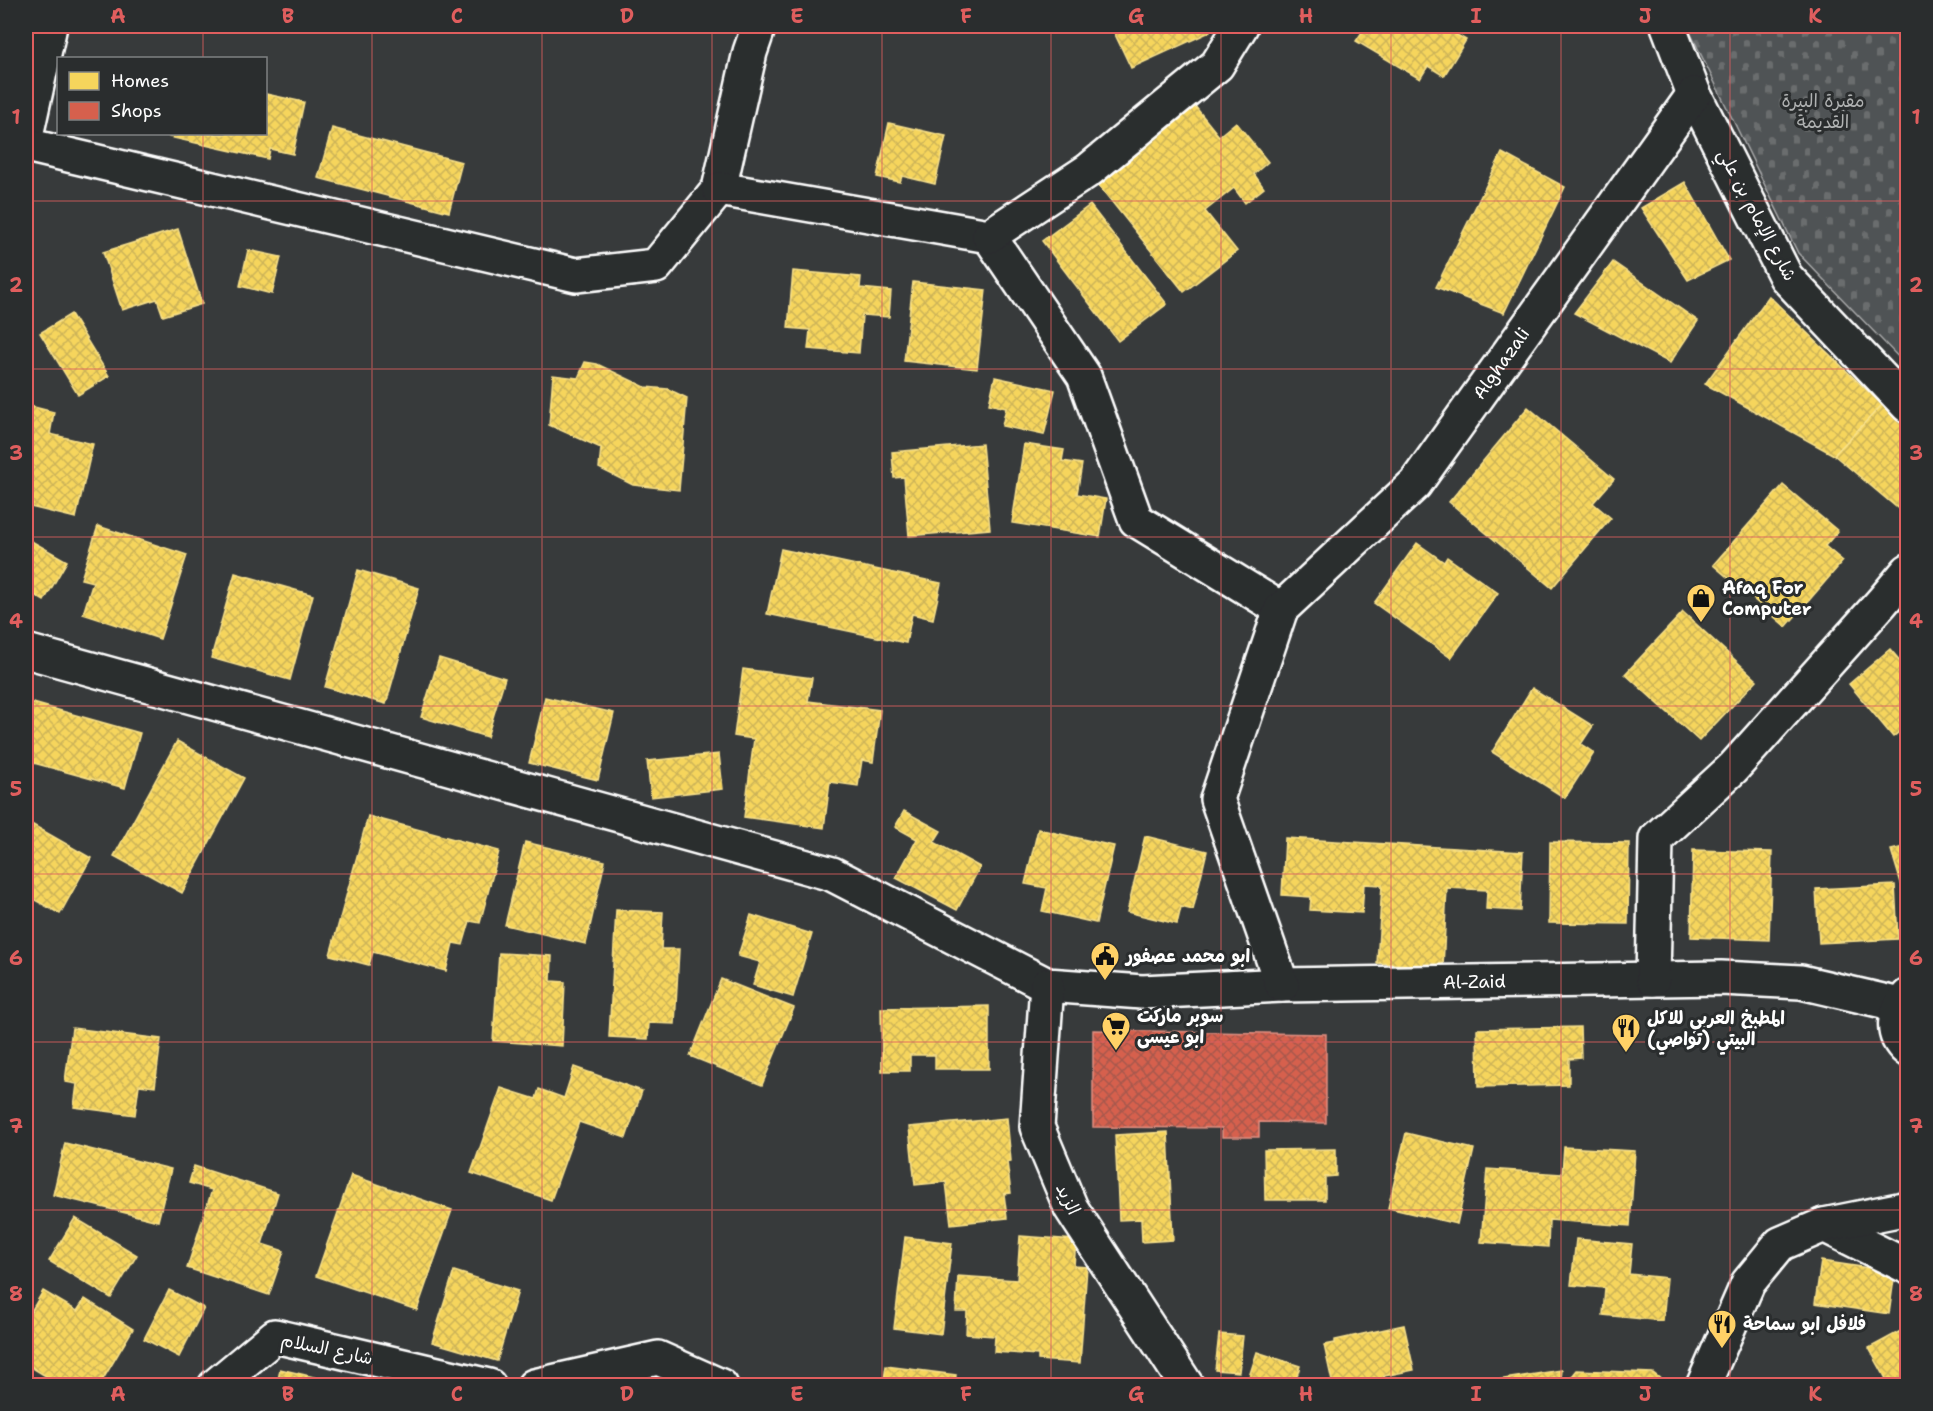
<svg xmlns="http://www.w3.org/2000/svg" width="1933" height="1411" font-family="'Shantell Sans','Playpen Sans Arabic',sans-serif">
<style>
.cemetery{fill:url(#cemetery-stones);stroke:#a8a9aa;stroke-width:1.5}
.homes{fill:url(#homes-cross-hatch);stroke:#f9e28d;stroke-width:1.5}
.shops{fill:url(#shops-cross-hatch);stroke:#e29082;stroke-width:1.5}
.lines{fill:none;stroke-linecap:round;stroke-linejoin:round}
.minor-casing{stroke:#fff;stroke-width:38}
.minor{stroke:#2a2d2e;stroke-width:33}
.grid{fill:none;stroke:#e05e5e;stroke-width:1.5;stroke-opacity:0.55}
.labels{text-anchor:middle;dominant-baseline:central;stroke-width:6;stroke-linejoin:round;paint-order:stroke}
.park-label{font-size:18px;fill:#b0b2b2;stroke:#2a2d2e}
.street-label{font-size:18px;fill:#fff;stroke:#2a2d2e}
.poi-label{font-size:18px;font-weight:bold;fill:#fff;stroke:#2a2d2e;text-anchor:start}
.neatline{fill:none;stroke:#e05e5e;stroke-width:2}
.grid-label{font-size:20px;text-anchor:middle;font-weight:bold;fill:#e05e5e}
</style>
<defs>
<pattern id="cemetery-stones" width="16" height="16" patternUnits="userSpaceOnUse" patternTransform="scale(1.5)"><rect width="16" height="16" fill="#505354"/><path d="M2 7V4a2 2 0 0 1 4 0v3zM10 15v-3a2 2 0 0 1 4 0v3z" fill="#6a6d6e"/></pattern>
<pattern id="homes-cross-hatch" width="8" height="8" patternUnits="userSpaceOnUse" patternTransform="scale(1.5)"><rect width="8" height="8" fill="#f6d55c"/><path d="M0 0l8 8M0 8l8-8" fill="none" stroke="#ccb358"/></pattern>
<pattern id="shops-cross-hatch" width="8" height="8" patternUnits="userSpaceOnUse" patternTransform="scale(1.5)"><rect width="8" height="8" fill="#d6604d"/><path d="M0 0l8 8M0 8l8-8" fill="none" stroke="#a6594d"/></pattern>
</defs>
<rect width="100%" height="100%" fill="#373a3b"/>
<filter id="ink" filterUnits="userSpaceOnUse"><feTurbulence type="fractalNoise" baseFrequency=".0167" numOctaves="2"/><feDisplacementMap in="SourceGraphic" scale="12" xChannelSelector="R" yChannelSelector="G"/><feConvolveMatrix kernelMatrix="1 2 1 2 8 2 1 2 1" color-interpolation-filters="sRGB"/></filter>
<g filter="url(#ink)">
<path class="cemetery" d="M1687,26H1907V366L1798,253Z"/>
<g class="homes">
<path d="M1111,26H1207L1210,32L1131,68Z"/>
<path d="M1366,26H1454L1450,31L1466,40L1444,76L1428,66L1420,79L1356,41Z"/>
<path d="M266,94L304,102L293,154L270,149L268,159L169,137L170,134H266Z"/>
<path d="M1194,105L1219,136L1236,122L1268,162L1254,174L1264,188L1245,203L1234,188L1205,211L1237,251L1184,292L1096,182Z"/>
<path d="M889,123L946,136L935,184L902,176L900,182L877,177Z"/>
<path d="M332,128L462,162L449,212L318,178Z"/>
<path d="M1502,153L1565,187L1504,313L1436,287Z"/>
<path d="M1685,182L1729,260L1688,280L1641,208Z"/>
<path d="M1090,205L1167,304L1118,341L1042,241Z"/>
<path d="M178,229L202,304L163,316L157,299L122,310L103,252Z"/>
<path d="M248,250L281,257L272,294L240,286Z"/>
<path d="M1613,262L1698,321L1670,363L1574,313Z"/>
<path d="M793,271L861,277L860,288L891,291L889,317L862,315L859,353L808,349L810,330L788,328Z"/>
<path d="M913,282L986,290L977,369L904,361Z"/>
<path d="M1769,296L1882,405L1834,455L1705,384Z"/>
<path d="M71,314L109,376L78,395L40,333Z"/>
<path d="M585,362L597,364L645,387L668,389L687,398L679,490L633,485L599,468L601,448L549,425L553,375L578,378Z"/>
<path d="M995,377L1055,390L1044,435L1002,426L1006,408L989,404Z"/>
<path d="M26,405L54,412L50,434L93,444L76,518L26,506Z"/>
<path d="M1882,405L1908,430V517L1834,455Z"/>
<path d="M1528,407L1614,479L1593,503L1611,518L1552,588L1449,502Z"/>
<path d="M982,444L990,529L909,536L904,477L894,478L892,452Z"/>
<path d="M1024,444L1064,450L1062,461L1082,464L1077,494L1106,499L1100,537L1012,523Z"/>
<path d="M1783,485L1838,531L1825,546L1843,561L1786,627L1713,565Z"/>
<path d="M98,526L187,555L160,639L83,614L93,582L81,579Z"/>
<path d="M26,538L67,561L44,601L26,590Z"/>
<path d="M1417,543L1444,562L1447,557L1498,593L1451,658L1374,603Z"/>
<path d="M781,549L941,583L933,619L912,614L906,643L767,614Z"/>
<path d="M358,570L419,588L386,704L325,687Z"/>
<path d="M235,573L313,595L290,680L211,658Z"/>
<path d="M1683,612L1757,680L1699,741L1625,674Z"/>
<path d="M1890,649L1908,670V725L1893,737L1849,684Z"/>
<path d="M439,658L505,678L487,737L421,717Z"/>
<path d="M743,669L812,678L808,701L880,710L873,762L862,760L858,786L830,782L824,828L744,817L754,739L734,736Z"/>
<path d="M1532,688L1593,726L1581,744L1594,753L1565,798L1492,752Z"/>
<path d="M545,697L614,713L598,780L529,763Z"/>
<path d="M26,701L140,733L125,788L26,761Z"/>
<path d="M177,741L244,778L182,893L114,856Z"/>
<path d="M719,754L723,789L651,797L647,761Z"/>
<path d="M904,811L941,831L934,842L980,867L957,910L896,878L917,839L895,827Z"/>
<path d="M368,816L499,851L480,923L470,921L463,945L453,943L446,971L373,952L369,965L330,955Z"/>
<path d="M26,821L91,858L60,914L26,895Z"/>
<path d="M1038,829L1114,846L1096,923L1042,911L1047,888L1025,884Z"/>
<path d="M1145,836L1207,851L1193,910L1181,907L1177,924L1127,912Z"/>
<path d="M1285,838L1523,852L1520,911L1486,909L1487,890L1447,888L1443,967L1377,963L1382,885L1364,884L1362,913L1310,910L1311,897L1282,895Z"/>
<path d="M525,842L605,861L586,944L505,925Z"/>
<path d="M1550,842L1629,843L1628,924L1549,923Z"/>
<path d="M1908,846V906L1891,850Z"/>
<path d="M1693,850L1772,852L1769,940L1691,937Z"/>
<path d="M1895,885L1898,939L1819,943L1816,889Z"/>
<path d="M616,910L663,912L661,949H679L675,1024L649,1023L648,1039L609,1037Z"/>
<path d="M751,915L812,934L793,997L753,985L760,962L738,956Z"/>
<path d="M499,953L552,956L551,981L565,982L562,1046L493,1041Z"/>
<path d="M721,979L794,1008L762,1085L690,1056Z"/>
<path d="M989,1006V1069H935V1055H910V1071H882L881,1008Z"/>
<path d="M1580,1027L1581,1058L1569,1059V1085L1478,1087L1477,1029Z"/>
<path d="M72,1028L161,1039L155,1087L139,1085L135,1115L74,1107L77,1084L65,1082Z"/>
<path d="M574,1067L642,1091L626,1138L579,1122L551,1200L471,1173L501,1088L536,1099L539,1089L564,1098Z"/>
<path d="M1007,1118L1011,1161L1007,1162L1011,1193L1004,1194L1007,1218L951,1224L946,1182L915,1185L909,1127Z"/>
<path d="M1168,1132L1173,1240L1142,1242L1141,1219L1119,1220L1115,1135Z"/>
<path d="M1406,1133L1474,1149L1457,1224L1388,1208Z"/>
<path d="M65,1143L171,1169L158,1221L53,1195Z"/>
<path d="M1564,1147L1635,1151L1630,1226L1549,1220L1548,1247L1481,1242L1487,1169L1562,1174Z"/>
<path d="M1336,1149V1176L1325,1177V1200H1265L1264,1150Z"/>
<path d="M194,1166L278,1193L262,1244L284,1251L269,1295L187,1268L212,1190L189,1183Z"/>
<path d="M351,1175L452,1210L417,1310L316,1276Z"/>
<path d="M75,1218L137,1255L111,1298L49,1261Z"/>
<path d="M1020,1236L1076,1240L1074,1266L1087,1267L1080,1363L1038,1360V1355L994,1352L995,1336L966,1334L967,1311H956L958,1276L1017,1280Z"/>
<path d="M905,1237L952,1243L941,1334L894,1328Z"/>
<path d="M1576,1239L1632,1244L1629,1274L1667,1278L1663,1321L1603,1315L1605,1288L1571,1285Z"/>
<path d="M1821,1261L1895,1272L1889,1314L1815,1303Z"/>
<path d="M454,1271L518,1291L497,1361L432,1342Z"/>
<path d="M169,1290L204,1308L179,1357L144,1339Z"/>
<path d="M43,1291L77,1311L85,1299L133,1329L99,1386H62L26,1364V1320Z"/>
<path d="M1404,1325L1414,1370L1384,1376L1386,1386H1333L1324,1345L1335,1343V1340Z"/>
<path d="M1908,1327V1386H1890L1869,1348Z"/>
<path d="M1219,1334L1243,1336L1239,1372L1215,1370Z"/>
<path d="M1257,1352L1300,1366L1294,1386H1246Z"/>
<path d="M886,1366L956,1375L955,1386H883Z"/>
<path d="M280,1369L352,1386H277Z"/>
<path d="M1562,1370L1560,1386H1498V1380Z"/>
<path d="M1577,1370L1653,1373L1670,1386H1564Z"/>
</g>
<path class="shops" d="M1093,1030L1326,1034V1123L1259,1122V1137H1222V1128L1093,1127Z"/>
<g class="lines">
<g class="minor-casing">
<g id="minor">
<path d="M1668,26L1694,94L1786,277L1908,406"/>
<path d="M26,136L50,26"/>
<path d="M26,145L576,275L656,266L719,189L750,52L759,26"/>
<path d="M719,189L989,236L1084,376L1136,520L1281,609"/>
<path d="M989,236L1089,170L1217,65L1241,26"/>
<path id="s1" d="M26,651L832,874L1047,985L1142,992L1282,985L1721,978L1801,982L1900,1005"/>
<path d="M1653,979L1656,839L1733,768L1882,602L1908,571"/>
<path d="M1047,985L1037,1127L1071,1208L1187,1386"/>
<path id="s2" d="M1282,985L1217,799L1281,609L1415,484L1694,94"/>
<path d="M1908,996C1893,1012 1890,1035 1908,1050"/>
<path d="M1824,1225L1908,1267"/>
<path d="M215,1386L275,1336L489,1386"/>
<path d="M534,1386L658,1358L721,1386"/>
<path d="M1703,1386L1748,1283L1780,1244L1824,1225L1908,1208"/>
</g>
</g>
<use href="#minor" class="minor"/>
</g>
</g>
<path class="grid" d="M203,26V58M372,26V1386M542,26V1386M712,26V1386M882,26V1386M1051,26V1386M1221,26V1386M1391,26V1386M1561,26V1386M1730,26V1386M203,134V1386M26,201H1908M26,369H1908M26,537H1908M26,706H1908M26,874H1908M26,1042H1908M26,1210H1908"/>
<defs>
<g id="shop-pin" transform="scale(1.5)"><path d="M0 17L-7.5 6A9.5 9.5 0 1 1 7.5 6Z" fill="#ffd166" stroke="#2a2d2e"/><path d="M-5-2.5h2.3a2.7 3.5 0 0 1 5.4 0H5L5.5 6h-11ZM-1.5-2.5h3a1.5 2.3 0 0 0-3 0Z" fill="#111"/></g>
<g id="civic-pin" transform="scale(1.5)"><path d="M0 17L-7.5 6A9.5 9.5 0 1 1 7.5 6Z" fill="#ffd166" stroke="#2a2d2e"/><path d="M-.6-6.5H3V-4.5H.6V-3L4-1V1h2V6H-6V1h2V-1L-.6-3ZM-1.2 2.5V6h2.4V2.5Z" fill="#111"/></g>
<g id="supermarket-pin" transform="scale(1.5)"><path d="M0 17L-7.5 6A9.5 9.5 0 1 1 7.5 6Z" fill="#ffd166" stroke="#2a2d2e"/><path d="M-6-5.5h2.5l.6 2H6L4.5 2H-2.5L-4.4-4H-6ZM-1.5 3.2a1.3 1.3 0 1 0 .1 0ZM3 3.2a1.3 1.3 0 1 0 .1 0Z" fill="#111"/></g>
<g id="restaurant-pin" transform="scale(1.5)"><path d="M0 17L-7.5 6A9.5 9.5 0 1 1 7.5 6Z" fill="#ffd166" stroke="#2a2d2e"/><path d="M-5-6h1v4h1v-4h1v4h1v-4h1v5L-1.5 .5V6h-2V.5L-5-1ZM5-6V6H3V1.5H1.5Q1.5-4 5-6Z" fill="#111"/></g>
</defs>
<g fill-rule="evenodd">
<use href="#shop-pin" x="1701" y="598"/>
<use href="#civic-pin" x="1105" y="956"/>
<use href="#supermarket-pin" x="1116" y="1026"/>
<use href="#restaurant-pin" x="1626" y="1028"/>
<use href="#restaurant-pin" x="1722" y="1324"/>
</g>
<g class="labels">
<g class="park-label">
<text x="1823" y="101">مقبرة البيرة<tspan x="1823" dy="21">القديمة</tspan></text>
</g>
<g class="street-label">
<text transform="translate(1757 215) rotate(62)">شارع الإمام بن علي</text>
<text stroke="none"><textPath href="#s2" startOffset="729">Alghazali</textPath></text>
<text stroke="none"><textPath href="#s1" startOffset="1506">Al-Zaid</textPath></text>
<text transform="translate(1068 1199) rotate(64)">الزيد</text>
<text transform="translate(327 1349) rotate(12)">شارع السلام</text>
</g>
<g class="poi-label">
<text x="1722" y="588">Afaq For<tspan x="1722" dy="21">Computer</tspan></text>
<text x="1126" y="956">ابو محمد عصفور</text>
<text x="1137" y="1016">سوبر ماركت<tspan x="1137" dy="21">ابو عيسی</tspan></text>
<text x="1647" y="1018">المطبخ العربي للاكل<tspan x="1647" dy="21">البيتي (تواصي)</tspan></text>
<text x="1743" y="1324">فلافل ابو سماحة</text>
</g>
</g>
<rect width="1933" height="1411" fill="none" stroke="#2a2d2e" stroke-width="66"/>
<rect x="57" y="57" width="210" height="78" fill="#2a2d2e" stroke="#7f8182" stroke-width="1.5"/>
<rect x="69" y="72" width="30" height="18" fill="#f6d55c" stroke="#7f8182" stroke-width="1.5"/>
<text x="111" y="87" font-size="18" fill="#ffffff">Homes</text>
<rect x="69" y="102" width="30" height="18" fill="#d6604d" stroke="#7f8182" stroke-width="1.5"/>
<text x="111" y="117" font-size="18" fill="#ffffff">Shops</text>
<rect x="33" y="33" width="1867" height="1345" class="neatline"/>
<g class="grid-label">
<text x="118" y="23">A</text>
<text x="288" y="23">B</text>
<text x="457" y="23">C</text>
<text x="627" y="23">D</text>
<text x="797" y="23">E</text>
<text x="966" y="23">F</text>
<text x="1136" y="23">G</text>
<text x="1306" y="23">H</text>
<text x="1476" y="23">I</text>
<text x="1645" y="23">J</text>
<text x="1815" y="23">K</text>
<text x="16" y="124">1</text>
<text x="1916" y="124">1</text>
<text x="16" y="292">2</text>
<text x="1916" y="292">2</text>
<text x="16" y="460">3</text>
<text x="1916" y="460">3</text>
<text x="16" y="628">4</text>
<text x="1916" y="628">4</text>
<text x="16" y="796">5</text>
<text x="1916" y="796">5</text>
<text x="16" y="965">6</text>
<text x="1916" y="965">6</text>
<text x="16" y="1133">7</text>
<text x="1916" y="1133">7</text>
<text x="16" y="1301">8</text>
<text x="1916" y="1301">8</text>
<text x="118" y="1401">A</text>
<text x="288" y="1401">B</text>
<text x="457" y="1401">C</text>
<text x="627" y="1401">D</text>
<text x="797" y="1401">E</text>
<text x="966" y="1401">F</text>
<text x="1136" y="1401">G</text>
<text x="1306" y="1401">H</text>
<text x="1476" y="1401">I</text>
<text x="1645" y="1401">J</text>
<text x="1815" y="1401">K</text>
</g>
</svg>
